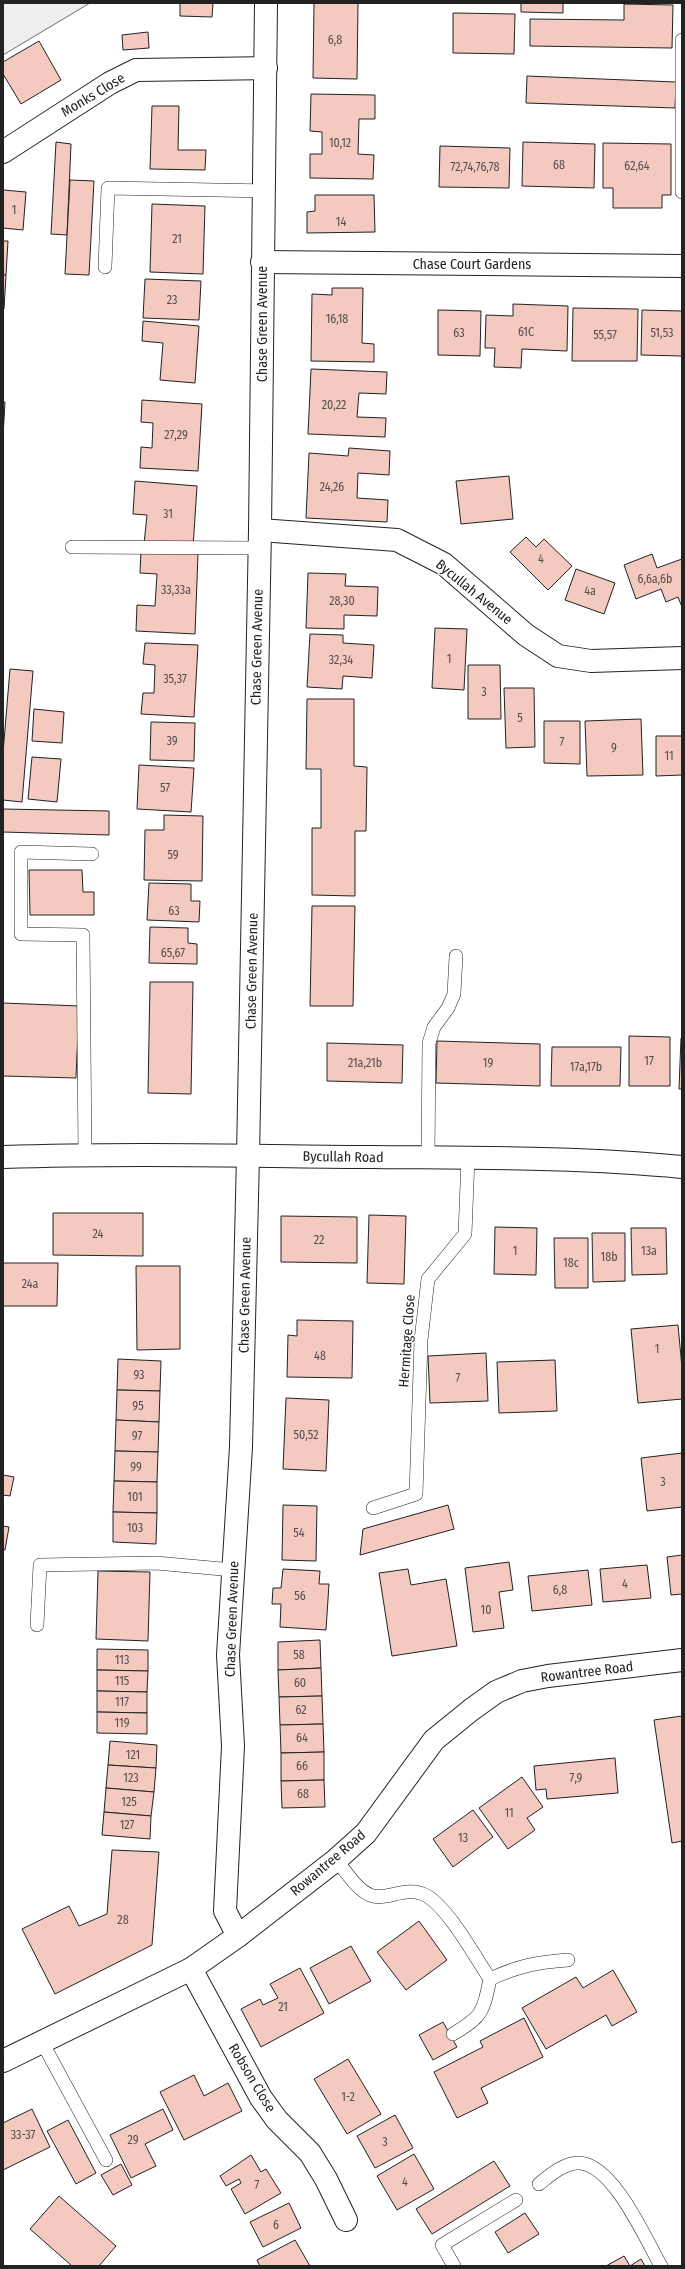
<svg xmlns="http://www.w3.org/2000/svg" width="685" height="2269" font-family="'Fira Sans Condensed',sans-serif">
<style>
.green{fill:#eee;stroke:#6f6f6f}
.building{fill:#f3c9c0;stroke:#222}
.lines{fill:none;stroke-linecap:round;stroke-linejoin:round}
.service-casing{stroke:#222;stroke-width:14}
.minor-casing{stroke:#222;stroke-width:24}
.service{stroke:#fff;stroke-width:13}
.minor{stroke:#fff;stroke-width:22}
.labels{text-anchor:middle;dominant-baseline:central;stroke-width:3;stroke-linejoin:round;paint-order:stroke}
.number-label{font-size:12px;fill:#564c4a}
.street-label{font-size:14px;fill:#222;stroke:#fff}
</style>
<rect width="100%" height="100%" fill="#fff"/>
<path class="green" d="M3,3H90L3,55Z"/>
<g class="building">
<path d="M180,3H213L212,17L180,16Z"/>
<path d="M314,3H358L357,79L313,78Z"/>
<path d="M521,3H563V13L521,12Z"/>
<path d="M624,4L673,5L672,48L530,46V19L624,20Z"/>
<path d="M453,13L515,14L514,54L453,53Z"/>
<path d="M148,32L149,48L123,50L122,35Z"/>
<path d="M39,41L61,80L21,104L3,74V62Z"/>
<path d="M527,76L676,82L675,108L526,103Z"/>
<path d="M311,94L375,95V119H359L358,154L374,155L373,179L310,178V154H322V132L310,131Z"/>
<path d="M152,106H179L178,150H206L205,170L150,169Z"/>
<path d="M56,142L71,144L67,235L51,234Z"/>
<path d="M523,142L595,144L594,188L522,186Z"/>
<path d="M603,143L671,144V195H662V208H613V188H603Z"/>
<path d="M440,146L510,148L509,188L439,187Z"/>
<path d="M70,180L94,181L89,275L65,274Z"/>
<path d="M3,190L26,192L23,230L3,228Z"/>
<path d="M315,195H374L375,232L307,233V212L315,211Z"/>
<path d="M152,204L205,206L203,274L150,272Z"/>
<path d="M3,241H8L6,275H3Z"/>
<path d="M3,275H6L4,309H3Z"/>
<path d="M145,279L201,281L199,320L143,318Z"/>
<path d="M332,288H363L362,343L374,344V362L311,361L312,294L332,295Z"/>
<path d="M513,304L568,306L567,351L522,349L521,368L494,367L495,348H485L486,315L513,316Z"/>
<path d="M573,308L638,309L637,361H572Z"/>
<path d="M438,310L481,311L480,356L438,355Z"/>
<path d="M642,310L682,311V356L641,355Z"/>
<path d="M143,321L199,326L195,383L160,380L163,343L142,341Z"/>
<path d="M311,369L387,372L386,394L359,393L357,417L386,418L385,437L308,434Z"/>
<path d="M142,400L202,404L198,471L140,468L141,447L152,448L153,423L141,422Z"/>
<path d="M3,402H5L3,437Z"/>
<path d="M349,448L390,451L389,475L358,473L357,498L388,500L387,522L306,518L309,453L348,456Z"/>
<path d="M509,476L513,519L461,524L456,481Z"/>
<path d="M135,481L197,486L193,548L144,544L147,515L133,514Z"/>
<path d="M526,537L536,547L544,539L572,566L548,590L510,552Z"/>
<path d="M141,551L198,554L195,634L136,631L137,605L155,606L157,574L140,573Z"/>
<path d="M652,554L657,568L682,559V607L678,597L666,602L661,589L636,599L624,565Z"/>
<path d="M576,569L615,583L604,614L565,600Z"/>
<path d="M308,573L346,574L345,586L378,587L377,616L344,615V629L306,628Z"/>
<path d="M435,628L467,629L464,690L432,688Z"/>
<path d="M310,634L343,635V643L374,645L372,678L343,676L342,689L307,687Z"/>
<path d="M145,643L198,645L194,717L141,714L143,693H154L155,665L143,664Z"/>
<path d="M468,665H500L501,719H468Z"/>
<path d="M10,669L33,671L22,802L3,800V753Z"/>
<path d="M504,688H534L535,747L506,748Z"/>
<path d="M307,699H354V766L367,767L366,831H355V896L312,895V828H321V769H306Z"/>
<path d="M34,709L64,712L62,743L32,741Z"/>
<path d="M641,719L643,775L587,776L585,721Z"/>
<path d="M544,721H580V764L544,763Z"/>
<path d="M151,722L195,723L194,761L150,760Z"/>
<path d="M656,736H682V775L656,776Z"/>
<path d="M32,757L61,759L57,802L28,799Z"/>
<path d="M139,765L194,768L191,812L137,809Z"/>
<path d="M3,809L109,811V835L3,832Z"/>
<path d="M164,815L203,816L202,881L144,880L145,830H164Z"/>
<path d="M29,870H82L83,892H94V915H30Z"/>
<path d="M149,883L191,884V901H200L199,922L147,920Z"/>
<path d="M312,906H355L353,1006H310Z"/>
<path d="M150,927L188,928V943L197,944V964L149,963Z"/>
<path d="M150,982H193L191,1094L148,1093Z"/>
<path d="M3,1003L79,1006L76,1078L3,1076Z"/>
<path d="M629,1036L670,1037V1086H629Z"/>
<path d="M681,1038H682V1089H679Z"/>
<path d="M437,1041L540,1044V1086L436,1083Z"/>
<path d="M327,1043L403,1045L402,1083L327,1081Z"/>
<path d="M552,1047H621L620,1086H551Z"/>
<path d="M53,1213H143V1256L53,1255Z"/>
<path d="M369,1215L406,1216L404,1284L367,1283Z"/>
<path d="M281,1216L357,1217V1263L281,1262Z"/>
<path d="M495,1227L537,1228L536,1275L494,1274Z"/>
<path d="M631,1228H666L667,1274L632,1275Z"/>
<path d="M592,1233H625V1281L593,1282Z"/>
<path d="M554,1238H588V1288H555Z"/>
<path d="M3,1263H58L57,1306H3Z"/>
<path d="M136,1266H180V1349L137,1350Z"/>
<path d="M297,1320L353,1321L352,1378L287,1377L288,1335L297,1336Z"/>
<path d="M678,1325L682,1368V1399L638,1403L631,1329Z"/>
<path d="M486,1353L488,1401L430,1403L428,1356Z"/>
<path d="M118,1359L161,1361L160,1391L117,1390Z"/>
<path d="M555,1360L557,1411L499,1413L497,1362Z"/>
<path d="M117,1390L160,1391L159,1422L116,1420Z"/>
<path d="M286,1398L329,1400L326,1471L283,1469Z"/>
<path d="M116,1420L159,1422L158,1452L115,1451Z"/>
<path d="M115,1451L158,1452L157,1482L114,1481Z"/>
<path d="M682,1453V1507L647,1511L641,1458Z"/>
<path d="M3,1475L14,1477L10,1496L3,1495Z"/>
<path d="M114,1481L157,1482V1513L113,1512Z"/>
<path d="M283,1505L317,1506L316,1561L282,1560Z"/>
<path d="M448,1505L454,1529L360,1555L363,1529Z"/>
<path d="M113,1512L157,1513L156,1544L113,1542Z"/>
<path d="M3,1526L9,1527L5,1550H3Z"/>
<path d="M682,1555V1594L671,1595L667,1557Z"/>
<path d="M509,1562L513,1590L499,1592L504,1628L473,1632L465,1568Z"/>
<path d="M647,1565L651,1598L603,1602L600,1569Z"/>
<path d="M283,1569L320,1571L319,1584H329L326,1630L280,1627L281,1604H272L273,1588H281Z"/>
<path d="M408,1569L411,1585L446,1579L457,1646L392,1656L379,1573Z"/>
<path d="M588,1570L592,1605L532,1611L528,1576Z"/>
<path d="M98,1571L150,1572L148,1641L96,1639Z"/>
<path d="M320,1640L321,1668L278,1670V1642Z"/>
<path d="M97,1649L148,1650V1671L97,1670Z"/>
<path d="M321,1668L322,1696L279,1697L278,1670Z"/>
<path d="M97,1670L148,1671L147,1692L97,1691Z"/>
<path d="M97,1691L147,1692V1713L97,1712Z"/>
<path d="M322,1696L323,1724L280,1725L279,1697Z"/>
<path d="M97,1712L147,1713V1734L97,1733Z"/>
<path d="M682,1716V1841L672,1843L654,1720Z"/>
<path d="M323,1724L324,1752L281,1753L280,1725Z"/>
<path d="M110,1741L157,1745L156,1768L108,1765Z"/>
<path d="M324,1752V1780L281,1781V1753Z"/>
<path d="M615,1758L618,1793L547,1799L546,1789L536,1790L534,1766Z"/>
<path d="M108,1765L156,1768L154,1792L106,1788Z"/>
<path d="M522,1777L543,1807L527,1818L535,1830L508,1849L479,1808Z"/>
<path d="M324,1780L325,1807L282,1808L281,1781Z"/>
<path d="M106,1788L154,1792L151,1816L104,1812Z"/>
<path d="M473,1810L493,1837L453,1867L433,1839Z"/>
<path d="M104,1812L151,1816L150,1839L102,1835Z"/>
<path d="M112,1850L159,1852L152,1945L55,1994L22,1929L69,1906L79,1926L107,1914Z"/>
<path d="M419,1921L447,1960L406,1990L377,1952Z"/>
<path d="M351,1946L371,1981L329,2004L310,1968Z"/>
<path d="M300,1968L324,2013L261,2047L241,2009L260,1999L263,2005L278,1998L270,1984Z"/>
<path d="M613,1970L637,2012L612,2026L606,2015L546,2049L522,2008L576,1977L583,1988Z"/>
<path d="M524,2018L543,2057L481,2088L488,2103L457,2118L434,2072L483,2047L480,2041Z"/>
<path d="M443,2022L457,2047L433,2060L419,2035Z"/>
<path d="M348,2059L381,2114L347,2134L314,2079Z"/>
<path d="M194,2075L204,2096L228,2083L242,2111L184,2140L160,2092Z"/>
<path d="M32,2109L50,2147L3,2170V2123Z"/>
<path d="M163,2109L173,2130L145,2144L156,2166L131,2178L110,2135Z"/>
<path d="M395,2115L413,2148L375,2168L357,2136Z"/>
<path d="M68,2120L96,2173L76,2184L47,2131Z"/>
<path d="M414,2154L434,2189L397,2210L377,2176Z"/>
<path d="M251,2155L261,2172L266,2169L281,2193L245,2214L231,2189L241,2183L239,2179L226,2186L220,2176Z"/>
<path d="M494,2161L510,2186L432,2234L416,2209Z"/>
<path d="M121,2164L132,2185L113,2195L101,2175Z"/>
<path d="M59,2196L116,2246L99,2266H72L30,2229Z"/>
<path d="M289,2203L301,2228L263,2247L250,2222Z"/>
<path d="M525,2213L539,2234L508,2253L495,2232Z"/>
<path d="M295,2240L310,2266H260L257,2260Z"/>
<path d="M624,2256L630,2266H606Z"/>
<path d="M641,2259L645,2266H630Z"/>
</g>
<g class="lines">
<g class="service-casing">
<g id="service">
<path d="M682,40V192"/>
<path d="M105,267L108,188L263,191"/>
<path d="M72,547L259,548"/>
<path d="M85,1154L83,935L21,934V852L92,854"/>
<path d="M428,1158L429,1043L434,1027L448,1008L454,994L456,956"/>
<path d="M373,1508L416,1494L421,1340L428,1279L465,1234L468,1158"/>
<path d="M37,1625L40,1565L156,1563L233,1570"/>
<path d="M336,1860C346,1871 356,1889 370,1895C387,1902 406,1884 427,1896C449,1909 475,1957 490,1979"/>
<path d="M453,2034C483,2016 483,2012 490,1979C518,1966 538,1962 568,1960"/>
<path d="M42,2042L106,2160"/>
<path d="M539,2184C550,2175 565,2162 580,2163C614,2166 645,2238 661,2266"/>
<path d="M454,2266L442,2245L516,2200"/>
</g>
</g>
<g class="minor-casing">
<g id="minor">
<path d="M3,152L110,83L136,70L266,68"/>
<path d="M262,262L682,266"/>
<path d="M260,530L397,540L444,564L526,635L558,656L591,661L682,658"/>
<path d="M3,1157C126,1153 249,1156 372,1157C475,1158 579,1157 682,1167"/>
<path d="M238,1936L225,1911L233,1746L228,1655L241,1447L248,1156L260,530L266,3"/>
<path d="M191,1969L261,2098L277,2120L310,2153L326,2179L346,2220"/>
<path d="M3,2061L191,1969L238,1936L336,1860L366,1833L434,1740L471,1710L496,1692L522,1681L548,1676L682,1660"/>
</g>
</g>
<use href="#service" class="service"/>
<use href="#minor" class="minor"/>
</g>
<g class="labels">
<g class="number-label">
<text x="335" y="40">6,8</text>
<text x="340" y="143">10,12</text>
<text x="559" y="165">68</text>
<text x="637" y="166">62,64</text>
<text x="475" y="167">72,74,76,78</text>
<text x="14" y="210">1</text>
<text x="341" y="222">14</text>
<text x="177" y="239">21</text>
<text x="172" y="300">23</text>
<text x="337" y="319">16,18</text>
<text x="526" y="332">61C</text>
<text x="459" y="333">63</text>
<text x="662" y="333">51,53</text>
<text x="605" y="335">55,57</text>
<text x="334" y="405">20,22</text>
<text x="176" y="435">27,29</text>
<text x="332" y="487">24,26</text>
<text x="168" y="514">31</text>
<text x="541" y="559">4</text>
<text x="655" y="579">6,6a,6b</text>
<text x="176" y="590">33,33a</text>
<text x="590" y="591">4a</text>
<text x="342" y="601">28,30</text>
<text x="449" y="659">1</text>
<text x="341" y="660">32,34</text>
<text x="175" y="679">35,37</text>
<text x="484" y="692">3</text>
<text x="520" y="718">5</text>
<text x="172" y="741">39</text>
<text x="562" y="742">7</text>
<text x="614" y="748">9</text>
<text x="669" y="756">11</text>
<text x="165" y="788">57</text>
<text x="173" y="855">59</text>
<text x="174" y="911">63</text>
<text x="173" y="953">65,67</text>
<text x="649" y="1061">17</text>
<text x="365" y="1063">21a,21b</text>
<text x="488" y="1063">19</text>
<text x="586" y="1067">17a,17b</text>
<text x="98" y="1234">24</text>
<text x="319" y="1240">22</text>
<text x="515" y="1251">1</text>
<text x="649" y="1251">13a</text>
<text x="609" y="1257">18b</text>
<text x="571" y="1263">18c</text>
<text x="30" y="1284">24a</text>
<text x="657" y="1349">1</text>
<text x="320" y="1356">48</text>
<text x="139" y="1375">93</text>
<text x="458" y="1378">7</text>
<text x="138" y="1406">95</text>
<text x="306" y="1435">50,52</text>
<text x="137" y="1436">97</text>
<text x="136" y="1467">99</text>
<text x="663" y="1482">3</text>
<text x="135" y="1497">101</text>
<text x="135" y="1528">103</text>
<text x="299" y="1533">54</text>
<text x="625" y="1584">4</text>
<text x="560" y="1590">6,8</text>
<text x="300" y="1596">56</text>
<text x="486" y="1610">10</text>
<text x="299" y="1655">58</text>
<text x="122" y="1660">113</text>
<text x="122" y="1681">115</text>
<text x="300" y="1683">60</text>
<text x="122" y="1702">117</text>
<text x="301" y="1710">62</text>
<text x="122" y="1723">119</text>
<text x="302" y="1738">64</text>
<text x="133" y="1755">121</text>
<text x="302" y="1766">66</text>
<text x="131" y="1778">123</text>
<text x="576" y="1778">7,9</text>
<text x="303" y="1794">68</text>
<text x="129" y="1802">125</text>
<text x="509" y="1813">11</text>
<text x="127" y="1825">127</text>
<text x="463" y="1838">13</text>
<text x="123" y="1920">28</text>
<text x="283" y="2007">21</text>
<text x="348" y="2097">1-2</text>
<text x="23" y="2135">33-37</text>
<text x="133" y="2140">29</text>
<text x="385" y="2142">3</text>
<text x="405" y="2182">4</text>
<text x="257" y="2185">7</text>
<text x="276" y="2225">6</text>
</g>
<g class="street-label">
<text transform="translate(93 95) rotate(-31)">Monks Close</text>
<text x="472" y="264">Chase Court Gardens</text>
<text transform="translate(262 324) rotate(-90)">Chase Green Avenue</text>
<text transform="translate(474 592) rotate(39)">Bycullah Avenue</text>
<text transform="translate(257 647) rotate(-89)">Chase Green Avenue</text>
<text transform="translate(252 971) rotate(-89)">Chase Green Avenue</text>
<text transform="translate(343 1157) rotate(1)">Bycullah Road</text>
<text transform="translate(245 1295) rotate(-89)">Chase Green Avenue</text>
<text transform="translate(407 1341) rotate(-86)">Hermitage Close</text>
<text transform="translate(232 1619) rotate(-88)">Chase Green Avenue</text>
<text transform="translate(587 1672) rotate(-7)">Rowantree Road</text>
<text transform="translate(328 1863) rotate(-40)">Rowantree Road</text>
<text transform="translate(252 2078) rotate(59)">Robson Close</text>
</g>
</g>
<rect width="685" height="2269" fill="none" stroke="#222222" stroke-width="8"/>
</svg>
